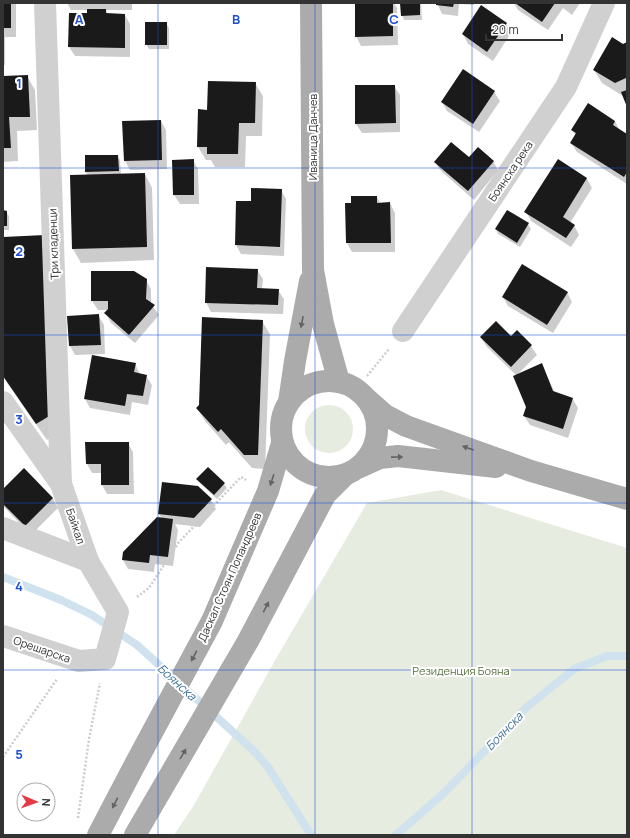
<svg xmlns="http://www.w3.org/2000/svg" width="630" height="838" font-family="Manrope,sans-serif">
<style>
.green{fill:#e6ecdf}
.shadow{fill:#0003}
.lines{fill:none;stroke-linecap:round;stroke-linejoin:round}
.stream{stroke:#cfe2ee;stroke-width:8}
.building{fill:#1a1a1a}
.path{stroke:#cdcdcd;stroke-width:2.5;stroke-dasharray:2 2;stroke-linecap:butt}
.minor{stroke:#d0d0d0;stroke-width:22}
.major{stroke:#ababab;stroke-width:22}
.oneway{fill:#636363}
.grid{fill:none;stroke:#1d4ed8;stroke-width:1;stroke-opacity:0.55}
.labels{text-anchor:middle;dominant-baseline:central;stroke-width:4;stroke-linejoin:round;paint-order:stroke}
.street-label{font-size:11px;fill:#333;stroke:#fff}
.park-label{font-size:11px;fill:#56703f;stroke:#fff}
.water-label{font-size:12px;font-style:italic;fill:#3f7597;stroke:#fff}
.grid-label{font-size:13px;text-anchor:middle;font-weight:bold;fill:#1d4ed8;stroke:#fff;stroke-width:4;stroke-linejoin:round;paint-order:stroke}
</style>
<rect width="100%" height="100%" fill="#fff"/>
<g class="green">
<circle cx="329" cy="429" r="24"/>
<path d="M441,490L627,548V835H174L194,805L277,657L367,503Z"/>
</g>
<g class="shadow">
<path d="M3,3H16V37H5V65H3Z"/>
<path d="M67,3H132V10H106L108,15H125L130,24V57L75,56L69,47L88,14V10H71Z"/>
<path d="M356,3H394L397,8L398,45L361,46L356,36Z"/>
<path d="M401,3H421L422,20H404L402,15Z"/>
<path d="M437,3H474V5L459,4L458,16L442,14Z"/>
<path d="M514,3H580L572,15L563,8L548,30L518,10Z"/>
<path d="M166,23L169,28V49H149L146,44Z"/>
<path d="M506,24L511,33L493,61L468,44L463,34Z"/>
<path d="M627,43V104L623,96L602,83L594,70Z"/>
<path d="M463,71L494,92L500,101L479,132L447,111L442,102Z"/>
<path d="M27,76L35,90L37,130L17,131L18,161L3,162V77Z"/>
<path d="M255,83L263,96L262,136H246L245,167H215L211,160H206L198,147L208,111Z"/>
<path d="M394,86L400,95V132L362,133L356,124Z"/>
<path d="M161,121L166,130L167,169L130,170L125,161Z"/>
<path d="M615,121L620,131L627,135V184L577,152L571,143L576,136L572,130Z"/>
<path d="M117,156L120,160L121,175L145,174L152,188L154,260L81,263L73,249L71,176H88L86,172Z"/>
<path d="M469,159L493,161L498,170L474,200L441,171L435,162Z"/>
<path d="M193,160L198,169L199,204H180L174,195Z"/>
<path d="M558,160L587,179L592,188L570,223L574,225L579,235L571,247L531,221L526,212Z"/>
<path d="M281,190L286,199L284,256L241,254L236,245L237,202H252Z"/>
<path d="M377,197L380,203H390L395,213V252H352L347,243L352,203Z"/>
<path d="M3,211L6,212L9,216V230H3Z"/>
<path d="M507,211L528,224L531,229L520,247L498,234L496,229Z"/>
<path d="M3,238L65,429L47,440L3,377Z"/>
<path d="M257,270L263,279L262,289L278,290L284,299L283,314L211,312L206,302Z"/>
<path d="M146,280L151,289V304L159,315L135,343L111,323L106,314L109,310H98L92,301Z"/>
<path d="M567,292L572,302L553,333L508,306L503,297Z"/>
<path d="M98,315L104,325L105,354L75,355L70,346Z"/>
<path d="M262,321L270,334L265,469L252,468L229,442L226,445L205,421L197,408Z"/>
<path d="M481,338L531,346L537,355L517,375L542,365L555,393L572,398L578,408L568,438L530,425L524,416L527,407L516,375L487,347Z"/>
<path d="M135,364L140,374L146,376L152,385L148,405L132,402L130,415L90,408L85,399Z"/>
<path d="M128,443L133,452L134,494H107L102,485V473H92L87,464Z"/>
<path d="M24,469L53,499L58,508L31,535L3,506V490Z"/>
<path d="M198,479L224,484L227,488L217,499L200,483Z"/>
<path d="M211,500L216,509L200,527L175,524L178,530L173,566L155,564L154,572L128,569L123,560L162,519L159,514Z"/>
</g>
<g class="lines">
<g class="stream">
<path d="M3,577L61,600L92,615L137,645L253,750L268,767L311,835"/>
<path d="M396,835L444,793L527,707L574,669L607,656H627"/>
</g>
</g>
<g class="building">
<rect x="3" y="3" width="8" height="25"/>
<path d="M355,3H393V36L355,37Z"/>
<path d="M400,3H420V15L401,16Z"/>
<path d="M436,3H454L453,7L436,5Z"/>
<path d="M515,3H555L542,22Z"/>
<path d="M481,5L507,23L487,52L462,34Z"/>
<path d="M87,9H106V13L125,14V48L68,47L69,13H87Z"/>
<rect x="145" y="22" width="22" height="23"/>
<path d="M612,37L623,44L627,42V81L626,78L615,83L593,70Z"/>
<path d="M463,69L495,91L473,124L441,102Z"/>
<path d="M28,75L30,117H9L11,148H3V76Z"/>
<path d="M208,81L256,82L255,123H239L238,154H207V147H197L198,109L207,110Z"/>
<path d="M355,85H395L396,123L355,124Z"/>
<path d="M627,90V107L621,92Z"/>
<path d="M588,103L615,121L613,125L627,134V172L624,177L570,143L576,133L571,130Z"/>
<path d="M161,120L162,160L124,161L122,121Z"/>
<path d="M451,142L469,157L478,147L494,161L468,191L434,162Z"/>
<path d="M85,155H118L119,171L85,172Z"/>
<path d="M194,159V195H173L172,160Z"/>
<path d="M558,159L587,178L563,217L575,225L566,238L524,212Z"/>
<path d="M145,173L147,247L72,249L70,175Z"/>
<path d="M251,188L282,189L280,247L235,245L236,201H251Z"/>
<path d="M351,196H377V203L390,202L391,243H346L345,203H351Z"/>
<path d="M3,210L7,211V226H3Z"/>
<path d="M507,210L529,223L517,243L495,229Z"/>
<path d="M45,235L56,412L36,424L3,376V237Z"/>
<path d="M522,264L568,292L547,325L502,297Z"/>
<path d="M206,267L258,269L257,288L279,289L278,305L205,303Z"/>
<path d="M91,271H134L147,279L146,299L155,305L129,335L104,313L108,309V301H91Z"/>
<path d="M99,314L101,345L69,346L67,316Z"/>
<path d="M202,317L263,320L258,455H244L221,429L218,432L196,408L199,405Z"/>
<path d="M496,321L511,336L517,330L532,345L511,367L480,337Z"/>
<path d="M92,355L136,363L134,372L147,375L143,396L127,394L125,406L84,399Z"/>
<path d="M542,363L553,391L573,398L563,429L523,416L526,407L513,376Z"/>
<path d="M85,442H129V485H101V464H86Z"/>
<path d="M208,467L225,483L214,495L196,479Z"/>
<path d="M24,468L53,498L25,526L3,504V489Z"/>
<path d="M162,482L198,486L212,499L194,518L158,514Z"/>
<path d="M157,517L173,519L168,557L150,555L149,563L122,560L123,552Z"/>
</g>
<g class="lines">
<g class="path">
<path d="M367,376L389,349"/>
<path d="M137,597L149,588L179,542L241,477L246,480"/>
<path d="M3,757L57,679"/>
<path d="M78,818L89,739L100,683"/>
</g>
<g class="minor">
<path d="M45,3L61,484"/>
<path d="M403,331L566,87L604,3"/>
<path d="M3,402L61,484L88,561L118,612L105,659L79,661L3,636"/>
<path d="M3,528L88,561"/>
</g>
<g class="major">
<path d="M311,3L313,270L323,324L339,382"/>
<circle cx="329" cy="429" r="48"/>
<path d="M368,400L385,415L406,426L531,471L627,499"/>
<path d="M289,402L295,361L310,281"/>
<path d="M360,467L380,458L398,456L496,467"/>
<path d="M98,835L132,770L212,621L268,491L282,443"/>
<path d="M135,835L248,641L325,495L344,476"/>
</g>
</g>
<defs><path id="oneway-solid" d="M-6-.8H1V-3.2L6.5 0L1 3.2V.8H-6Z"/></defs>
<g class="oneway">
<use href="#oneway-solid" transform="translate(302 322) rotate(101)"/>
<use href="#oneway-solid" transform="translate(468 448) rotate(-160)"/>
<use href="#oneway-solid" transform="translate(397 457) rotate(-1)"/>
<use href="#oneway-solid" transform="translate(272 480) rotate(108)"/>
<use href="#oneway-solid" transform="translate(266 607) rotate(-63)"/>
<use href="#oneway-solid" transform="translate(194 656) rotate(118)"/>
<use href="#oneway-solid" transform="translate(183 754) rotate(-60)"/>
<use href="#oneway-solid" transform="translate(115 803) rotate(117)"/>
</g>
<path class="grid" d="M158,3V835M315,3V835M472,3V835M3,168H627M3,335H627M3,503H627M3,670H627"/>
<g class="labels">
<g class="street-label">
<text transform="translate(312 137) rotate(-90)">Иваница Данчев</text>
<text transform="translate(510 171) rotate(-56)">Боянска река</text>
<text transform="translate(53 244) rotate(-92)">Три кладенци</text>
<text transform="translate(76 526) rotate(71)">Байкал</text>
<text transform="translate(229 577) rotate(-66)">Даскал Стоян Попандреев</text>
<text transform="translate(42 649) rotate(19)">Орешарска</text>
</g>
<g class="park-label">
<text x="461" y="670">Резиденция Бояна</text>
</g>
<g class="water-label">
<text transform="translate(177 682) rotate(42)">Боянска</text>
<text transform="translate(504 731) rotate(-46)">Боянска</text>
</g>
</g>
<g class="grid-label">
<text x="79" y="24">A</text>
<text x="236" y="24">B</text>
<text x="394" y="24">C</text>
<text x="19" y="88">1</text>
<text x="19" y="256">2</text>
<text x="19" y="424">3</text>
<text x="19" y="591">4</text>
<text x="19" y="759">5</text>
</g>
<rect width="630" height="838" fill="none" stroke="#333333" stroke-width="8"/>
<g transform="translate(36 802) rotate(92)"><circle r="19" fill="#ffffff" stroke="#adadad"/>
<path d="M0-3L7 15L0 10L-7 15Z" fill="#e63946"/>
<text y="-6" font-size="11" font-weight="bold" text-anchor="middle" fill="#333333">N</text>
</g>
<path d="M486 34v6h76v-6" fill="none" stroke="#333333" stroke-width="2"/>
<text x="492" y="34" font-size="12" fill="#333333" stroke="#ffffff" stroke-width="3" paint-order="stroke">20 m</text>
</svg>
